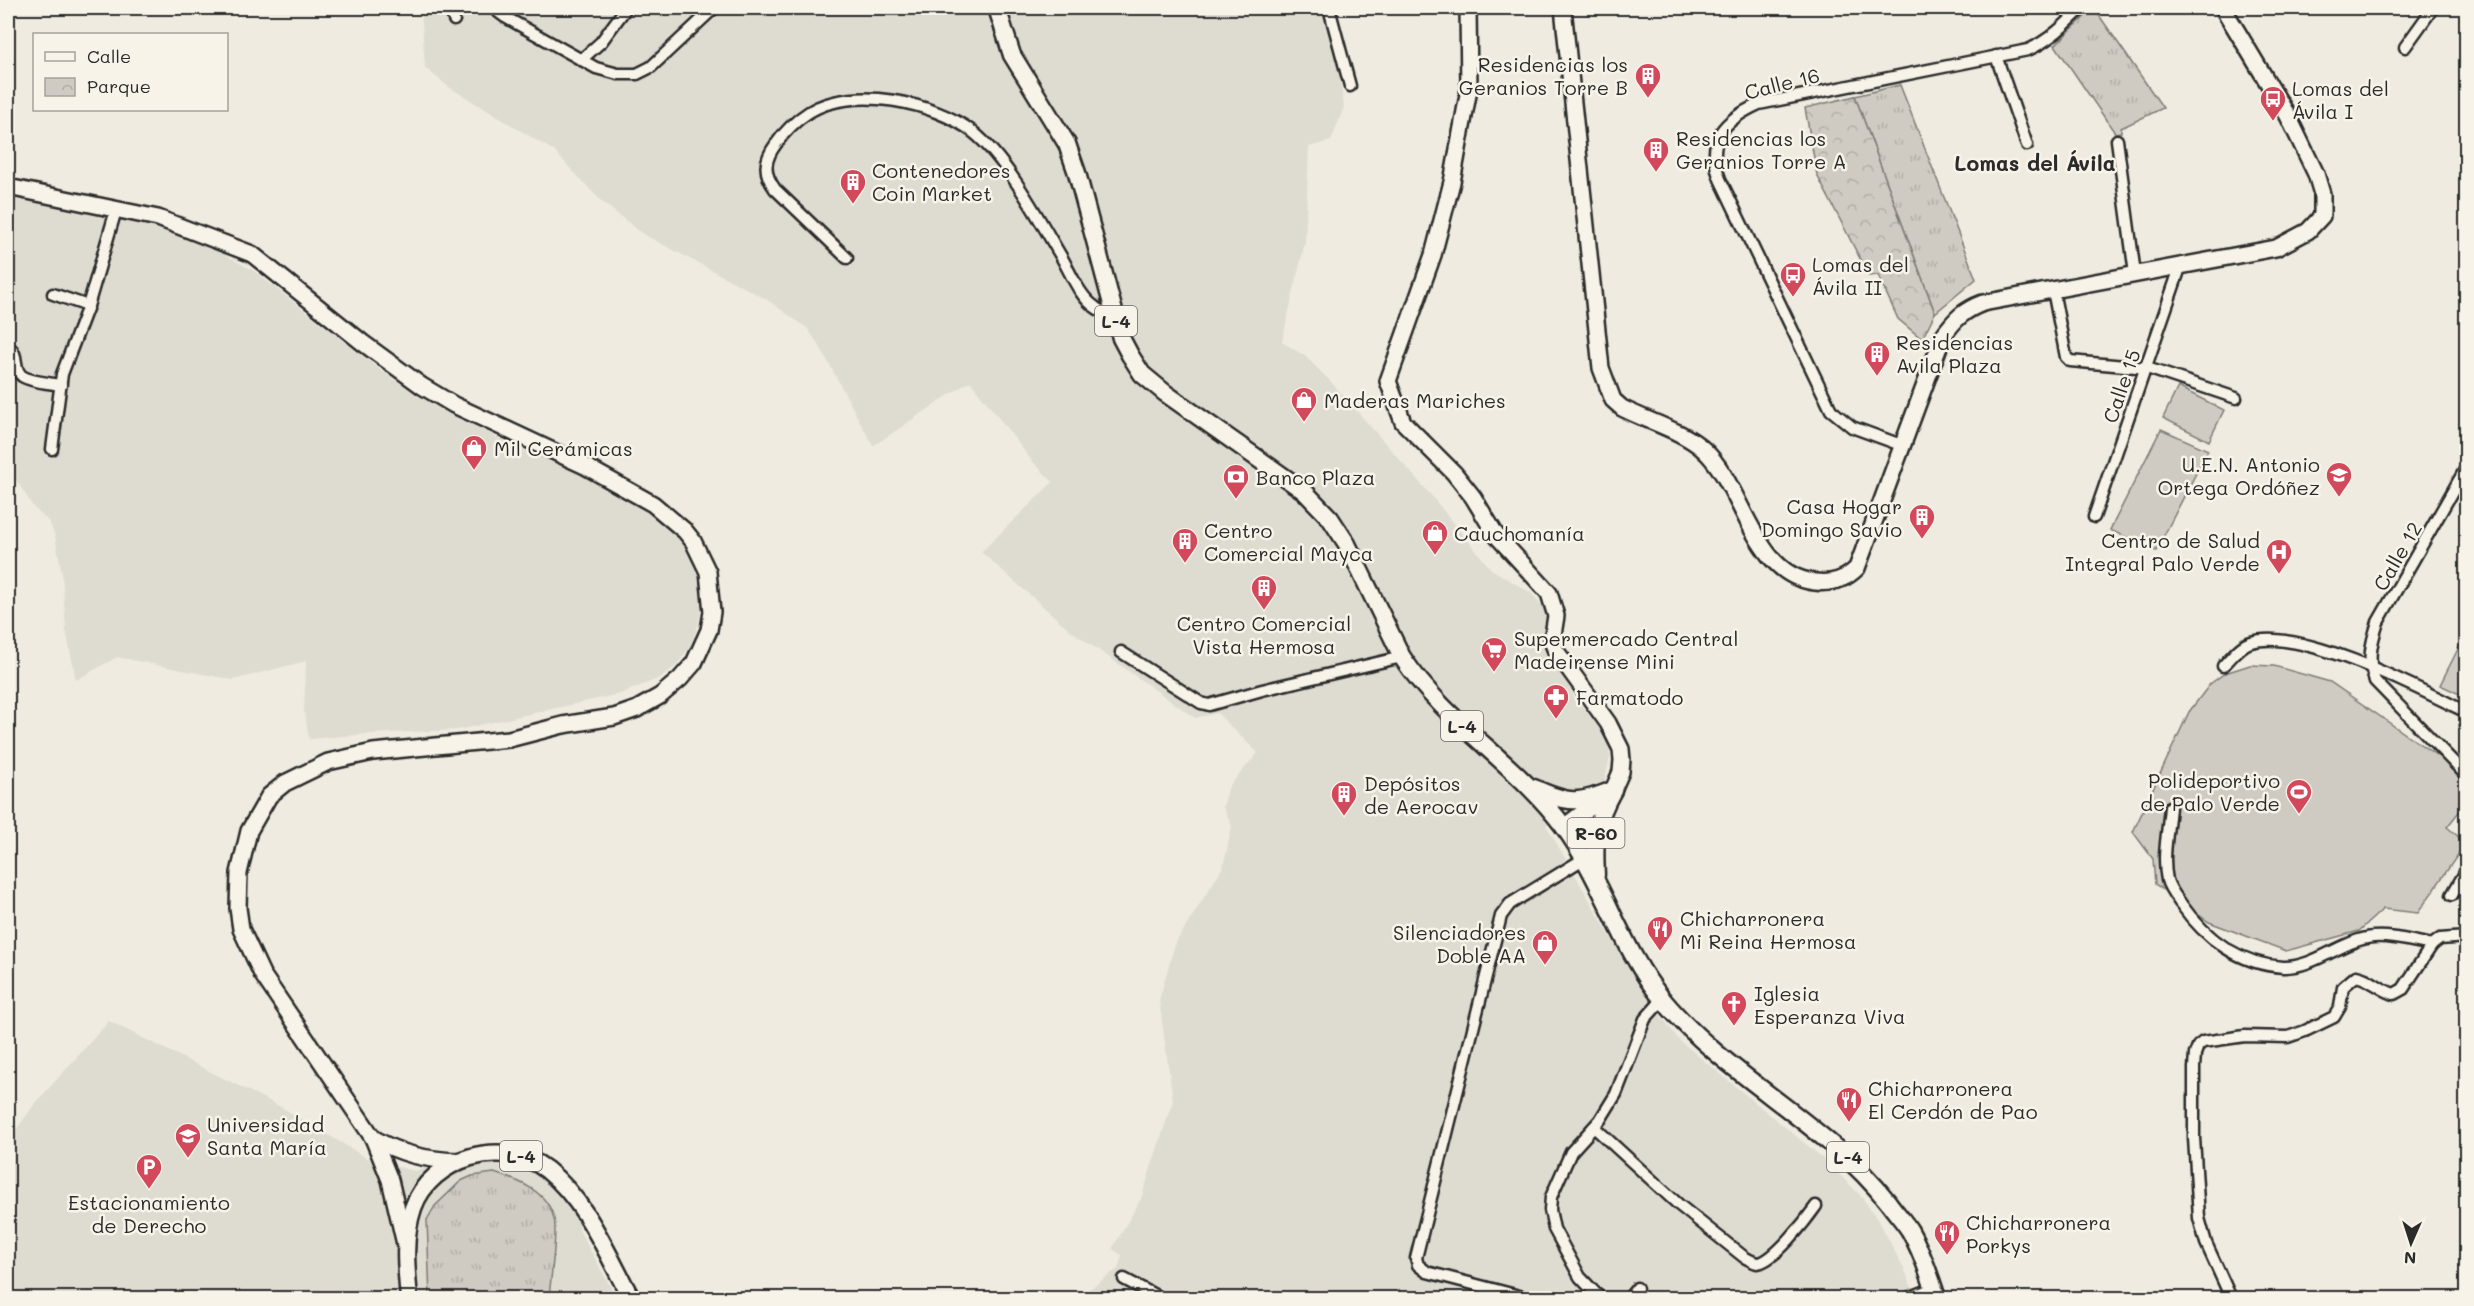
<svg xmlns="http://www.w3.org/2000/svg" width="2474" height="1306" font-family="Mali,sans-serif">
<style>
.built{fill:#dedbd1}
.grass{fill:url(#grass-tufts);stroke:#7d7b76;stroke-width:1.5}
.park{fill:url(#park-crowns);stroke:#7d7b76;stroke-width:1.5}
.pitch{fill:#cfcbc2;stroke:#7d7b76;stroke-width:1.5}
.lines{fill:none;stroke-linecap:round;stroke-linejoin:round}
.street-casing{stroke:#2b2b2b;stroke-width:15}
.secondary-casing{stroke:#2b2b2b;stroke-width:20}
.primary-casing{stroke:#2b2b2b;stroke-width:21}
.street{stroke:#f7f3e8;stroke-width:10}
.secondary{stroke:#f7f3e8;stroke-width:15}
.primary{stroke:#f7f3e8;stroke-width:16}
.labels{text-anchor:middle;dominant-baseline:central;stroke-width:5;stroke-linejoin:round;paint-order:stroke}
.shield{fill:#f7f3e8;stroke:#686764;stroke-width:1.5}
.shield-label{font-size:18px;font-weight:bold;fill:#2b2b2b}
.poi-label{font-size:20px;fill:#2b2b2b;stroke:#f7f3e8;text-anchor:start}
.street-label{font-size:20px;fill:#2b2b2b;stroke:#f7f3e8}
.neighbourhood-label{font-size:21px;font-weight:bold;fill:#2b2b2b;stroke:#f7f3e8}
</style>
<defs>
<pattern id="grass-tufts" width="24" height="20" patternUnits="userSpaceOnUse" patternTransform="scale(1.5)"><rect width="24" height="20" fill="#cfcbc2"/><path d="M3 7l-1-3M5 7V3M7 7l1-3M15 17l-1-3M17 17v-4M19 17l1-3" fill="none" stroke="#b2aea7"/></pattern>
<pattern id="park-crowns" width="20" height="18" patternUnits="userSpaceOnUse" patternTransform="scale(1.5)"><rect width="20" height="18" fill="#cfcbc2"/><path d="M2 6a3 3 0 1 1 6 0M12 15a3 3 0 1 1 6 0" fill="none" stroke="#b2aea7"/></pattern>
</defs>
<rect width="100%" height="100%" fill="#efebe0"/>
<filter id="ink" filterUnits="userSpaceOnUse"><feTurbulence type="fractalNoise" baseFrequency=".0167" numOctaves="2"/><feDisplacementMap in="SourceGraphic" scale="12" xChannelSelector="R" yChannelSelector="G"/><feConvolveMatrix kernelMatrix="1 2 1 2 8 2 1 2 1" color-interpolation-filters="sRGB"/></filter>
<g filter="url(#ink)">
<g class="built">
<path d="M421,8H1331V18L1344,107L1331,141L1309,147L1305,242L1282,342L1305,356L1333,384L1430,494L1491,569L1531,593L1546,610L1558,666L1573,695L1603,732L1609,746L1610,757L1604,783L1595,793L1546,825L1641,989L1679,1040L1824,1159L1860,1195L1878,1219L1906,1273L1916,1298H1083L1088,1290L1118,1269L1122,1255L1112,1249L1141,1199L1173,1100L1159,1000L1175,944L1223,867L1232,826L1223,807L1229,786L1258,753L1217,713L1195,718L1070,630L981,552L1053,482L1032,461L970,381L873,446L819,345L807,328L766,299L643,234L602,202L554,151L449,87L425,68Z"/>
<path d="M8,193L158,227L207,245L254,271L378,368L417,395L506,442L593,479L639,507L678,534L697,559L704,575V596L698,625L690,647L676,666L660,678L620,694L457,730L367,734L309,739L304,710L306,661L233,680L117,657L76,680L66,630L62,574L55,536L49,522L34,508L8,467Z"/>
<path d="M109,1021L281,1107L372,1161L415,1171L458,1161L492,1164L528,1170L549,1180L571,1194L580,1223L579,1230L617,1298H10L14,1285L8,1257V1141L34,1105Z"/>
</g>
<g class="grass">
<path d="M2094,8L2163,108L2121,128V132L2115,133L2055,45Z"/>
<path d="M1900,85L1976,279L1935,313L1855,96Z"/>
<path d="M494,1173C518,1180 548,1191 554,1219C558,1232 550,1282 549,1298H430L427,1220L435,1206L461,1181L472,1176Z"/>
</g>
<path class="park" d="M1855,96L1935,313L1922,339L1898,319L1878,275L1869,276L1817,175L1805,108Z"/>
<g class="pitch">
<path d="M2178,387L2224,410L2209,441L2163,418Z"/>
<path d="M2161,429L2208,450L2156,551L2110,530Z"/>
<path d="M2463,639L2466,641V697L2440,685Z"/>
<path d="M2250,665L2274,666L2330,682L2449,764L2466,781V803L2447,827L2466,843L2418,913L2383,909L2359,931L2286,951L2209,922L2155,884L2153,859L2133,832L2189,712L2210,684L2225,673Z"/>
</g>
<g class="lines">
<g class="street-casing">
<g id="street">
<path d="M450,8L454,20"/>
<path d="M493,8L505,17L596,68L618,74H637L651,67L714,8"/>
<path d="M1329,8L1350,86"/>
<path d="M2405,47L2433,8"/>
<path d="M1996,56L2027,145"/>
<path d="M581,60L601,42L626,8"/>
<path d="M2117,140L2135,274"/>
<path d="M847,258L775,189C763,173 764,160 776,144C785,131 795,121 809,112C853,85 934,102 973,132C1007,159 1040,221 1062,258C1071,274 1080,297 1095,307C1101,312 1109,314 1115,318"/>
<path d="M2053,290L2066,357L2070,361L2147,368L2236,398"/>
<path d="M53,294L88,306"/>
<path d="M8,347C20,353 12,369 22,376C31,382 50,383 61,385"/>
<path d="M1901,445L1852,427L1831,410L1720,179C1705,139 1724,120 1759,104L2028,50C2050,40 2065,25 2082,8"/>
<path d="M52,449L62,374L88,306L116,210"/>
<path d="M2466,468L2378,622C2371,644 2367,660 2375,681L2466,775"/>
<path d="M2094,517L2181,265"/>
<path d="M1121,652L1201,703L1209,705L1262,690L1402,657"/>
<path d="M2223,666C2231,658 2240,645 2251,642C2301,627 2420,689 2466,712"/>
<path d="M2170,807C2168,831 2162,857 2167,880C2169,888 2176,897 2181,904C2205,938 2239,964 2283,967C2315,968 2342,940 2373,937C2391,935 2414,942 2432,945L2440,939L2466,937"/>
<path d="M2452,895L2466,871"/>
<path d="M1594,1127L1679,1205L1744,1257C1748,1259 1753,1262 1757,1263C1773,1263 1807,1219 1816,1206"/>
<path d="M1124,1279L1160,1298"/>
<path d="M1527,1298L1427,1272L1418,1265L1416,1258L1501,916L1510,904L1585,858"/>
<path d="M1600,1298L1580,1277L1554,1229L1550,1210L1551,1197L1571,1152L1600,1120L1616,1094L1645,1019L1663,999"/>
<path d="M1629,1298L1637,1288"/>
<path d="M1908,1298L1934,1288"/>
<path d="M2231,1298L2206,1243L2199,1218L2194,1138V1068L2195,1054L2198,1046L2203,1042L2245,1036L2288,1037L2305,1031L2334,1017L2340,1007L2343,987L2356,976C2370,978 2380,990 2394,994L2403,989L2432,945"/>
</g>
</g>
<g class="secondary-casing">
<g id="secondary">
<path d="M1468,8L1469,89L1452,182L1433,255L1388,381L1403,422L1454,473L1473,497L1496,535L1549,593L1556,616L1552,641L1556,651L1608,723L1621,749L1622,760L1621,772L1613,790L1564,827"/>
<path d="M1563,8L1601,368L1613,400L1622,408C1647,421 1684,431 1704,450C1744,487 1753,576 1815,582C1832,584 1845,580 1857,568L1943,336C1955,319 1964,310 1983,303L2276,248L2308,231L2322,216V194L2316,174L2288,116L2223,8"/>
<path d="M8,187L158,218L252,254L363,343L422,386L454,405L585,466L653,504L685,531L693,541L708,572L712,612L709,630L694,663L680,679L660,696L637,709L614,717L563,725L509,739L373,752L328,762L285,783L269,796L249,831L239,873L238,908L241,929L262,974L373,1138L390,1180L405,1244"/>
<path d="M373,1138C400,1154 426,1160 458,1161"/>
</g>
</g>
<g class="primary-casing">
<g id="primary">
<path d="M997,8L1012,55L1067,144L1077,173L1121,338L1130,355L1142,374L1165,393L1304,491L1330,518L1347,544L1402,657C1446,724 1517,763 1564,827C1603,880 1622,951 1663,1000C1728,1078 1825,1122 1888,1202C1895,1212 1904,1221 1910,1231C1922,1252 1930,1276 1937,1298"/>
<path d="M1534,788C1569,804 1578,804 1613,790"/>
<path d="M1596,875C1594,839 1595,822 1613,790"/>
<path d="M409,1298C406,1267 403,1238 413,1208C431,1157 504,1136 547,1170C587,1202 607,1254 631,1298"/>
</g>
</g>
<use href="#street" class="street"/>
<use href="#secondary" class="secondary"/>
<use href="#primary" class="primary"/>
</g>
</g>
<defs>
<g id="building-pin" transform="scale(1.35)"><path d="M0 17L-7.5 6A9.5 9.5 0 1 1 7.5 6Z" fill="#d1495b" stroke="#f7f3e8"/><path d="M-4-6H4V6H1V3H-1V6H-4ZM-2.5-4.3h1.7v1.8h-1.7ZM.8-4.3h1.7v1.8H.8ZM-2.5-1h1.7V.8h-1.7ZM.8-1h1.7V.8H.8Z" fill="#fff"/></g>
<g id="bus-pin" transform="scale(1.35)"><path d="M0 17L-7.5 6A9.5 9.5 0 1 1 7.5 6Z" fill="#d1495b" stroke="#f7f3e8"/><path d="M-5-6H5V4H4V6H2V4H-2V6H-4V4H-5ZM-3.5-4V0h7V-4ZM-3.5 1.2v1.5H-2V1.2ZM2 1.2v1.5H3.5V1.2Z" fill="#fff"/></g>
<g id="shop-pin" transform="scale(1.35)"><path d="M0 17L-7.5 6A9.5 9.5 0 1 1 7.5 6Z" fill="#d1495b" stroke="#f7f3e8"/><path d="M-5-2.5h2.3a2.7 3.5 0 0 1 5.4 0H5L5.5 6h-11ZM-1.5-2.5h3a1.5 2.3 0 0 0-3 0Z" fill="#fff"/></g>
<g id="school-pin" transform="scale(1.35)"><path d="M0 17L-7.5 6A9.5 9.5 0 1 1 7.5 6Z" fill="#d1495b" stroke="#f7f3e8"/><path d="M0-5L7-2L0 1L-7-2ZM-4 1L0 2.5L4 1V4Q0 6-4 4Z" fill="#fff"/></g>
<g id="bank-pin" transform="scale(1.35)"><path d="M0 17L-7.5 6A9.5 9.5 0 1 1 7.5 6Z" fill="#d1495b" stroke="#f7f3e8"/><path d="M-6-4H6V4H-6ZM0-2.3a2.3 2.3 0 1 0 0 4.6a2.3 2.3 0 1 0 0-4.6Z" fill="#fff"/></g>
<g id="hospital-pin" transform="scale(1.35)"><path d="M0 17L-7.5 6A9.5 9.5 0 1 1 7.5 6Z" fill="#d1495b" stroke="#f7f3e8"/><path d="M-5-5h3v3.5h4V-5h3V5h-3V1.5h-4V5h-3Z" fill="#fff"/></g>
<g id="supermarket-pin" transform="scale(1.35)"><path d="M0 17L-7.5 6A9.5 9.5 0 1 1 7.5 6Z" fill="#d1495b" stroke="#f7f3e8"/><path d="M-6-5.5h2.5l.6 2H6L4.5 2H-2.5L-4.4-4H-6ZM-1.5 3.2a1.3 1.3 0 1 0 .1 0ZM3 3.2a1.3 1.3 0 1 0 .1 0Z" fill="#fff"/></g>
<g id="pharmacy-pin" transform="scale(1.35)"><path d="M0 17L-7.5 6A9.5 9.5 0 1 1 7.5 6Z" fill="#d1495b" stroke="#f7f3e8"/><path d="M-2-6h4v4h4v4h-4v4h-4v-4h-4v-4h4Z" fill="#fff"/></g>
<g id="stadium-pin" transform="scale(1.35)"><path d="M0 17L-7.5 6A9.5 9.5 0 1 1 7.5 6Z" fill="#d1495b" stroke="#f7f3e8"/><path d="M0-5a6.5 5 0 1 0 0 10a6.5 5 0 1 0 0-10ZM-3.5-1.8h7v3.6h-7Z" fill="#fff"/></g>
<g id="restaurant-pin" transform="scale(1.35)"><path d="M0 17L-7.5 6A9.5 9.5 0 1 1 7.5 6Z" fill="#d1495b" stroke="#f7f3e8"/><path d="M-5-6h1v4h1v-4h1v4h1v-4h1v5L-1.5 .5V6h-2V.5L-5-1ZM5-6V6H3V1.5H1.5Q1.5-4 5-6Z" fill="#fff"/></g>
<g id="church-pin" transform="scale(1.35)"><path d="M0 17L-7.5 6A9.5 9.5 0 1 1 7.5 6Z" fill="#d1495b" stroke="#f7f3e8"/><path d="M-1.2-6h2.4v3.5h3.3v2.4h-3.3V6h-2.4V-.1h-3.3v-2.4h3.3Z" fill="#fff"/></g>
<g id="university-pin" transform="scale(1.35)"><path d="M0 17L-7.5 6A9.5 9.5 0 1 1 7.5 6Z" fill="#d1495b" stroke="#f7f3e8"/><path d="M0-5L7-2L0 1L-7-2ZM-4 1L0 2.5L4 1V4Q0 6-4 4Z" fill="#fff"/></g>
<g id="parking-pin" transform="scale(1.35)"><path d="M0 17L-7.5 6A9.5 9.5 0 1 1 7.5 6Z" fill="#d1495b" stroke="#f7f3e8"/><path d="M-3.5-5.5H1a3.5 3.5 0 0 1 0 7H-1V5.5H-3.5ZM-1-3.4V-.6H.8a1.4 1.4 0 0 0 0-2.8Z" fill="#fff"/></g>
</defs>
<g fill-rule="evenodd">
<use href="#building-pin" x="1648" y="76"/>
<use href="#bus-pin" x="2273" y="99"/>
<use href="#building-pin" x="1656" y="150"/>
<use href="#building-pin" x="853" y="182"/>
<use href="#bus-pin" x="1793" y="275"/>
<use href="#building-pin" x="1877" y="354"/>
<use href="#shop-pin" x="1304" y="400"/>
<use href="#shop-pin" x="474" y="448"/>
<use href="#school-pin" x="2339" y="475"/>
<use href="#bank-pin" x="1236" y="477"/>
<use href="#building-pin" x="1922" y="517"/>
<use href="#shop-pin" x="1435" y="533"/>
<use href="#building-pin" x="1185" y="541"/>
<use href="#hospital-pin" x="2279" y="552"/>
<use href="#building-pin" x="1264" y="588"/>
<use href="#supermarket-pin" x="1494" y="650"/>
<use href="#pharmacy-pin" x="1556" y="697"/>
<use href="#stadium-pin" x="2299" y="792"/>
<use href="#building-pin" x="1344" y="794"/>
<use href="#restaurant-pin" x="1660" y="929"/>
<use href="#shop-pin" x="1545" y="943"/>
<use href="#church-pin" x="1734" y="1004"/>
<use href="#restaurant-pin" x="1849" y="1100"/>
<use href="#university-pin" x="188" y="1136"/>
<use href="#parking-pin" x="149" y="1167"/>
<use href="#restaurant-pin" x="1947" y="1233"/>
</g>
<g class="labels">
<g class="shield">
<rect x="1095" y="306" width="42" height="30" rx="4.5"/>
<rect x="1441" y="711" width="42" height="30" rx="4.5"/>
<rect x="1567.5" y="818" width="57" height="30" rx="4.5"/>
<rect x="500" y="1141" width="42" height="30" rx="4.5"/>
<rect x="1827" y="1142" width="42" height="30" rx="4.5"/>
</g>
<g class="shield-label">
<text x="1116" y="321">L-4</text>
<text x="1462" y="726">L-4</text>
<text x="1596" y="833">R-60</text>
<text x="521" y="1156">L-4</text>
<text x="1848" y="1157">L-4</text>
</g>
<g class="poi-label">
<text x="1628" y="64" text-anchor="end">Residencias los<tspan x="1628" dy="23">Geranios Torre B</tspan></text>
<text x="2292" y="88">Lomas del<tspan x="2292" dy="23">Ávila I</tspan></text>
<text x="1676" y="138">Residencias los<tspan x="1676" dy="23">Geranios Torre A</tspan></text>
<text x="872" y="170">Contenedores<tspan x="872" dy="23">Coin Market</tspan></text>
<text x="1812" y="264">Lomas del<tspan x="1812" dy="23">Ávila II</tspan></text>
<text x="1896" y="342">Residencias<tspan x="1896" dy="23">Avila Plaza</tspan></text>
<text x="1324" y="400">Maderas Mariches</text>
<text x="494" y="448">Mil Cerámicas</text>
<text x="2320" y="464" text-anchor="end">U.E.N. Antonio<tspan x="2320" dy="23">Ortega Ordóñez</tspan></text>
<text x="1256" y="477">Banco Plaza</text>
<text x="1902" y="506" text-anchor="end">Casa Hogar<tspan x="1902" dy="23">Domingo Savio</tspan></text>
<text x="1204" y="530">Centro<tspan x="1204" dy="23">Comercial Mayca</tspan></text>
<text x="1454" y="533">Cauchomanía</text>
<text x="2260" y="540" text-anchor="end">Centro de Salud<tspan x="2260" dy="23">Integral Palo Verde</tspan></text>
<text x="1264" y="623" text-anchor="middle">Centro Comercial<tspan x="1264" dy="23">Vista Hermosa</tspan></text>
<text x="1514" y="638">Supermercado Central<tspan x="1514" dy="23">Madeirense Mini</tspan></text>
<text x="1576" y="697">Farmatodo</text>
<text x="2280" y="780" text-anchor="end">Polideportivo<tspan x="2280" dy="23">de Palo Verde</tspan></text>
<text x="1364" y="783">Depósitos<tspan x="1364" dy="23">de Aerocav</tspan></text>
<text x="1680" y="918">Chicharronera<tspan x="1680" dy="23">Mi Reina Hermosa</tspan></text>
<text x="1526" y="932" text-anchor="end">Silenciadores<tspan x="1526" dy="23">Doble AA</tspan></text>
<text x="1754" y="993">Iglesia<tspan x="1754" dy="23">Esperanza Viva</tspan></text>
<text x="1868" y="1088">Chicharronera<tspan x="1868" dy="23">El Cerdón de Pao</tspan></text>
<text x="207" y="1124">Universidad<tspan x="207" dy="23">Santa María</tspan></text>
<text x="149" y="1202" text-anchor="middle">Estacionamiento<tspan x="149" dy="23">de Derecho</tspan></text>
<text x="1966" y="1222">Chicharronera<tspan x="1966" dy="23">Porkys</tspan></text>
</g>
<g class="street-label">
<text transform="translate(1782 83) rotate(-14)">Calle 16</text>
<text transform="translate(2121 386) rotate(-71)">Calle 15</text>
<text transform="translate(2397 556) rotate(-60)">Calle 12</text>
</g>
<g class="neighbourhood-label">
<text x="2035" y="162">Lomas del Ávila</text>
</g>
</g>
<rect width="2474" height="1306" fill="none" stroke="#f7f3e8" stroke-width="30"/>
<rect x="15" y="15" width="2444" height="1276" fill="none" stroke="#2b2b2b" stroke-width="2" filter="url(#ink)"/>
<rect x="33" y="33" width="195" height="78" fill="#f7f3e8" stroke="#a5a39c" stroke-width="1.5"/>
<rect x="45" y="52" width="30" height="9" fill="#f7f3e8" stroke="#a5a39c" stroke-width="1.5"/>
<text x="87" y="63" font-size="18" fill="#2b2b2b">Calle</text>
<rect x="45" y="78" width="30" height="18" fill="url(#park-crowns)" stroke="#a5a39c" stroke-width="1.5"/>
<text x="87" y="93" font-size="18" fill="#2b2b2b">Parque</text>
<g transform="translate(2411 1243) rotate(183)" stroke="#f7f3e8" stroke-width="4.5" paint-order="stroke">
<path d="M0-4.5L10 22L0 15L-10 22Z" fill="#2b2b2b"/>
<text y="-9" font-size="16" font-weight="bold" text-anchor="middle" fill="#2b2b2b">N</text>
</g>
</svg>
